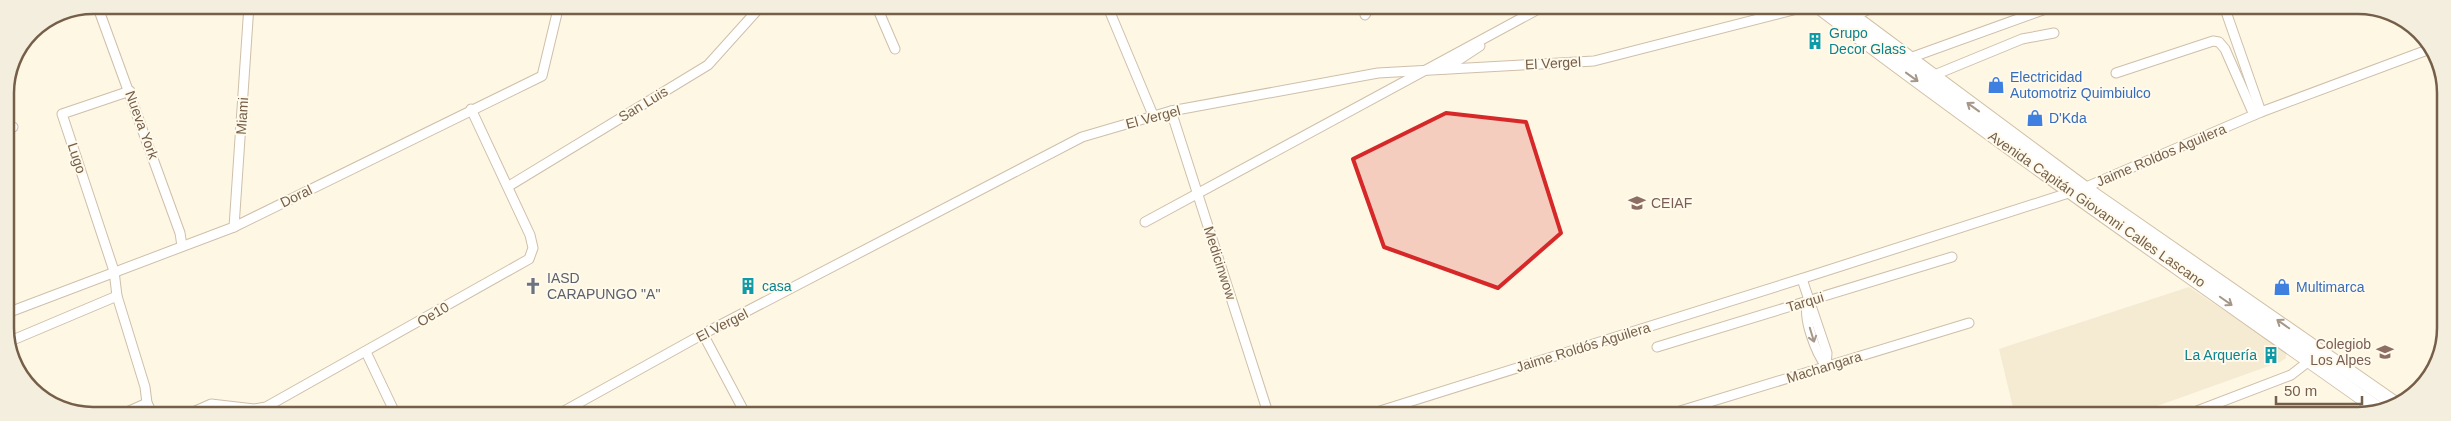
<svg xmlns="http://www.w3.org/2000/svg" width="2451" height="421" font-family="Helvetica,sans-serif">
<style>
.residential{fill:#f5ead2}
.lines{fill:none;stroke-linecap:round;stroke-linejoin:round}
.minor-casing{stroke:#cfbfaa;stroke-width:11}
.secondary-casing{stroke:#d2c0a7;stroke-width:16}
.minor{stroke:#fff;stroke-width:9}
.secondary{stroke:#fff;stroke-width:14}
.oneway{stroke:#a69788}
.marked{fill:#d62828;fill-opacity:0.2;stroke:#d62828;stroke-width:4;stroke-linejoin:round}
.labels{text-anchor:middle;dominant-baseline:central;stroke-width:4;stroke-linejoin:round;paint-order:stroke}
.culture-label{font-size:14px;fill:#0d838f;stroke:#fffaeb;text-anchor:start}
.street-label{font-size:14px;fill:#765f48;stroke:#fffaeb}
.shop-label{font-size:14px;fill:#366cbe;stroke:#fffaeb;text-anchor:start}
.education-label{font-size:14px;fill:#785e54;stroke:#fffaeb;text-anchor:start}
.worship-label{font-size:14px;fill:#5b616d;stroke:#fffaeb;text-anchor:start}
.rim{fill:none;stroke:#765f48;stroke-width:2.5}
</style>
<rect width="100%" height="100%" fill="#fdf7e4"/>
<path class="residential" d="M2189,287L2286,352V358L2280,362L2129,416H2015L1999,349Z"/>
<g class="lines">
<g class="minor-casing">
<g id="minor">
<path d="M97,5L180,233L182,246"/>
<path d="M876,5L895,49"/>
<path d="M1107,5L1153,115"/>
<path d="M2224,6L2261,112"/>
<path d="M1365,15L1371,5"/>
<path d="M1853,16L1877,6"/>
<path d="M1907,59L2054,6"/>
<path d="M1445,69L1480,46"/>
<path d="M2116,73L2213,41L2219,42L2225,49L2254,115"/>
<path d="M1932,76L2022,39L2054,33"/>
<path d="M130,91L62,114L114,271L117,296L145,387L147,403L142,415"/>
<path d="M1171,111L1269,416"/>
<path d="M5,128L13,127"/>
<path d="M509,186L708,65L762,5"/>
<path d="M1145,222L1544,6"/>
<path d="M234,227L249,5"/>
<path d="M1802,279L1827,353L1826,366"/>
<path d="M1808,302C1802,317 1816,353 1826,366"/>
<path d="M7,313L234,227L542,76L559,5"/>
<path d="M703,334L746,415"/>
<path d="M8,342L117,296"/>
<path d="M1657,347L1952,257"/>
<path d="M366,352L396,415"/>
<path d="M1680,411L1969,323"/>
<path d="M120,415L147,403L153,415"/>
<path d="M186,415L211,404L254,409L266,407L529,259L533,248L530,235L471,109"/>
<path d="M557,415L703,334L1082,137L1171,111L1378,73L1594,61L1809,6"/>
<path d="M1364,416L1810,276L2084,188L2261,112L2430,49"/>
<path d="M2184,416L2291,375L2313,358"/>
</g>
</g>
<g class="secondary-casing">
<g id="secondary">
<path d="M1818,6C2001,145 2190,276 2378,409"/>
<path d="M1839,6L2084,188L2394,403"/>
</g>
</g>
<use href="#minor" class="minor"/>
<use href="#secondary" class="secondary"/>
</g>
<defs><path id="oneway-shaft" d="M-6 0H5M1.5-3L5.5 0L1.5 3" fill="none" stroke-width="1.6" stroke-linecap="round" stroke-linejoin="round" transform="scale(1.25)"/></defs>
<g class="oneway">
<use href="#oneway-shaft" transform="translate(1912 77) rotate(36)"/>
<use href="#oneway-shaft" transform="translate(1973 107) rotate(-144)"/>
<use href="#oneway-shaft" transform="translate(2226 301) rotate(35)"/>
<use href="#oneway-shaft" transform="translate(2283 324) rotate(-145)"/>
<use href="#oneway-shaft" transform="translate(1812 335) rotate(73)"/>
</g>
<path class="marked" d="M1446,113L1526,122L1561,233L1498,288L1384,247L1353,159Z"/>
<defs>
<g id="building-bare" transform="scale(1.35)"><path d="M-4-6H4V6H1V3H-1V6H-4ZM-2.5-4.3h1.7v1.8h-1.7ZM.8-4.3h1.7v1.8H.8ZM-2.5-1h1.7V.8h-1.7ZM.8-1h1.7V.8H.8Z" fill="#0f9aa8" stroke="#fffaeb" stroke-width="2.5" paint-order="stroke"/></g>
<g id="shop-bare" transform="scale(1.35)"><path d="M-5-2.5h2.3a2.7 3.5 0 0 1 5.4 0H5L5.5 6h-11ZM-1.5-2.5h3a1.5 2.3 0 0 0-3 0Z" fill="#3f7fe0" stroke="#fffaeb" stroke-width="2.5" paint-order="stroke"/></g>
<g id="school-bare" transform="scale(1.35)"><path d="M0-5L7-2L0 1L-7-2ZM-4 1L0 2.5L4 1V4Q0 6-4 4Z" fill="#8d6e63" stroke="#fffaeb" stroke-width="2.5" paint-order="stroke"/></g>
<g id="church-bare" transform="scale(1.35)"><path d="M-1.2-6h2.4v3.5h3.3v2.4h-3.3V6h-2.4V-.1h-3.3v-2.4h3.3Z" fill="#6b7280" stroke="#fffaeb" stroke-width="2.5" paint-order="stroke"/></g>
</defs>
<g fill-rule="evenodd">
<use href="#building-bare" x="1815" y="41"/>
<use href="#shop-bare" x="1996" y="85"/>
<use href="#shop-bare" x="2035" y="118"/>
<use href="#school-bare" x="1637" y="203"/>
<use href="#church-bare" x="533" y="286"/>
<use href="#building-bare" x="748" y="286"/>
<use href="#shop-bare" x="2282" y="287"/>
<use href="#school-bare" x="2385" y="352"/>
<use href="#building-bare" x="2271" y="355"/>
</g>
<g class="labels">
<g class="culture-label">
<text x="1829" y="33">Grupo<tspan x="1829" dy="16">Decor Glass</tspan></text>
<text x="762" y="286">casa</text>
<text x="2257" y="355" text-anchor="end">La Arquería</text>
</g>
<g class="street-label">
<text transform="translate(1553 63) rotate(-3)">El Vergel</text>
<text transform="translate(643 104) rotate(-31)">San Luis</text>
<text transform="translate(242 116) rotate(-86)">Miami</text>
<text transform="translate(1153 117) rotate(-15)">El Vergel</text>
<text transform="translate(142 125) rotate(70)">Nueva York</text>
<text transform="translate(2161 155) rotate(-23)">Jaime Roldos Aguilera</text>
<text transform="translate(77 158) rotate(72)">Lugo</text>
<text transform="translate(296 196) rotate(-26)">Doral</text>
<text transform="translate(2097 209) rotate(35)">Avenida Capitán Giovanni Calles Lascano</text>
<text transform="translate(1220 263) rotate(72)">Medicinwow</text>
<text transform="translate(1805 302) rotate(-17)">Tarqui</text>
<text transform="translate(433 314) rotate(-30)">Oe10</text>
<text transform="translate(722 325) rotate(-27)">El Vergel</text>
<text transform="translate(1583 347) rotate(-17)">Jaime Roldós Aguilera</text>
<text transform="translate(1824 367) rotate(-17)">Machangara</text>
</g>
<g class="shop-label">
<text x="2010" y="77">Electricidad<tspan x="2010" dy="16">Automotriz Quimbiulco</tspan></text>
<text x="2049" y="118">D'Kda</text>
<text x="2296" y="287">Multimarca</text>
</g>
<g class="education-label">
<text x="1651" y="203">CEIAF</text>
<text x="2371" y="344" text-anchor="end">Colegiob<tspan x="2371" dy="16">Los Alpes</tspan></text>
</g>
<g class="worship-label">
<text x="547" y="278">IASD<tspan x="547" dy="16">CARAPUNGO "A"</tspan></text>
</g>
</g>
<path d="M0 0H2451V421H0ZM93 14H2358A79 79 0 0 1 2437 93V328A79 79 0 0 1 2358 407H93A79 79 0 0 1 14 328V93A79 79 0 0 1 93 14Z" fill="#f4eede" fill-rule="evenodd"/>
<path class="rim" d="M93 14H2358A79 79 0 0 1 2437 93V328A79 79 0 0 1 2358 407H93A79 79 0 0 1 14 328V93A79 79 0 0 1 93 14Z"/>
<path d="M2276 396v8h86v-8" fill="none" stroke="#765f48" stroke-width="2.5"/>
<text x="2284" y="396" font-size="15" fill="#765f48" stroke="#fffaeb" stroke-width="4" paint-order="stroke">50 m</text>
</svg>
